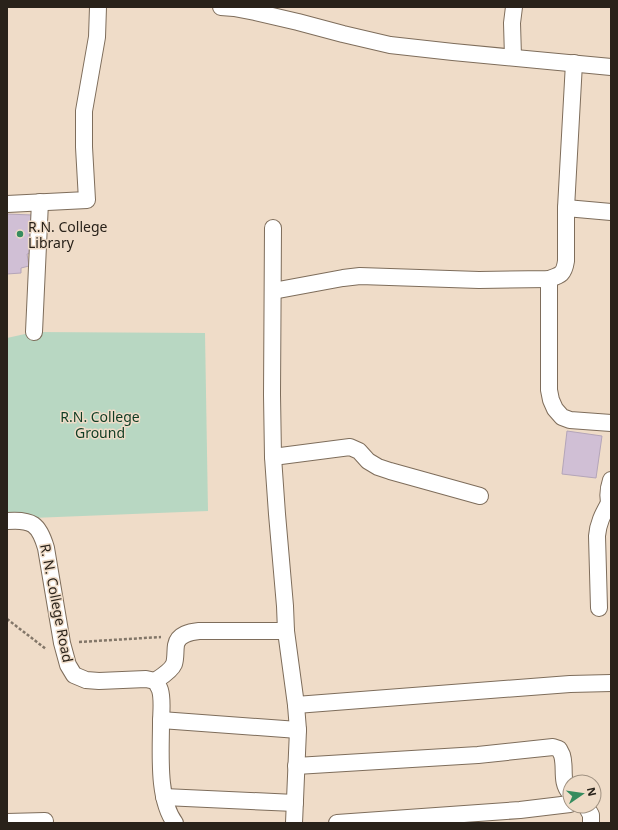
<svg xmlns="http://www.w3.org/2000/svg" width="618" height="830" font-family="'Noto Sans',sans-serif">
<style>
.green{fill:#b8d7c2}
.building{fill:#d0bfd5;stroke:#b4a5b9}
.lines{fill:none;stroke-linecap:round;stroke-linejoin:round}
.minor-casing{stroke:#7e6d5b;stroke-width:18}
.path{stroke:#827668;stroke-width:2.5;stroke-dasharray:3 2;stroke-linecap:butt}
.minor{stroke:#fff;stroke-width:16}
.poi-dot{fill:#368c5f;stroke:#efdcc8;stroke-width:1.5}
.labels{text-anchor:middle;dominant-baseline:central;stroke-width:3;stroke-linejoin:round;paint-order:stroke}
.poi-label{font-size:14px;fill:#29221a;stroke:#efdcc8;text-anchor:start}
.park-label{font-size:14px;fill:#0f3c23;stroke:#efdcc8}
.street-label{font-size:14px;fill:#29221a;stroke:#efdcc8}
</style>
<rect width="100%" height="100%" fill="#efdcc8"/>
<path class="green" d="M34,332L205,333L208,511L7,519V338Z"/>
<g class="building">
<path d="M7,214L32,215L33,253L27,254L29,266L21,268V273L7,274Z"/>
<path d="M567,431L602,436L596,478L562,474Z"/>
</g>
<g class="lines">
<g class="minor-casing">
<g id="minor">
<path d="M221,7L234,8L255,12L298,22L343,34L390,45L453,52L611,67"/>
<path d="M513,57L512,23L514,7"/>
<path d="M7,204L87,200L84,147V111L97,37L98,7"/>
<path d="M566,208L611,212"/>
<path d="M273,228L272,395L273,457L277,514L285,606L286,631L296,705L298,730L294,823"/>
<path d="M549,279V390L551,400L555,409L562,417L570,420L611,423"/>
<path d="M273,291L343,278L360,276L479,280L549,279C561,275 564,274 566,261V208L574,63"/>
<path d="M34,332L40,202"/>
<path d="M273,457L350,447L359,451L368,461L378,467L390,471L480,496"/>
<path d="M611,480C608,489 607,499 611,509"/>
<path d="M7,521C32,519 39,524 46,548L62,643L68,665L74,675L86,680L99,681L146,679L155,681C157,684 159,687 160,690C163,700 161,713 161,723C161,752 157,799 175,823"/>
<path d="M599,608L597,536C598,523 603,514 609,503"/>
<path d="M155,681C161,677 171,671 174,664C176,658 175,651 176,645C178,634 190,632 199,631H286"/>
<path d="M296,705L570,684L611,683"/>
<path d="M161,720L298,730"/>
<path d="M296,766L478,755L553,747L559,749C560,751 561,753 562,755C566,768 560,782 570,793"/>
<path d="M164,797L295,803"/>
<path d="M586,806L591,815V823"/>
<path d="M7,822L45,821"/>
<path d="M337,823L520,810L570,804"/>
</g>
</g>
<g class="path">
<path d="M7,619L46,649"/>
<path d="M79,642L161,637"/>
</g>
<use href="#minor" class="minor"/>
</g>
<circle class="poi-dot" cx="20" cy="234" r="4"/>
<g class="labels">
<g class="poi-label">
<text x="28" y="226">R.N. College<tspan x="28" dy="16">Library</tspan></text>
</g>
<g class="park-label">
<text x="100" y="416">R.N. College<tspan x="100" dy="16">Ground</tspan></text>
</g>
<g class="street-label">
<text transform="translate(57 603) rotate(79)">R. N. College Road</text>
</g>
</g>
<rect width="618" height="830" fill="none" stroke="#29221a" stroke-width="16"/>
<g transform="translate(582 794) rotate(77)"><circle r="19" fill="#efdcc8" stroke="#a09282"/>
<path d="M0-3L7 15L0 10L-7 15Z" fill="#368c5f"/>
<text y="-6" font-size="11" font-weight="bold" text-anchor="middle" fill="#29221a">N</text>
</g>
</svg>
